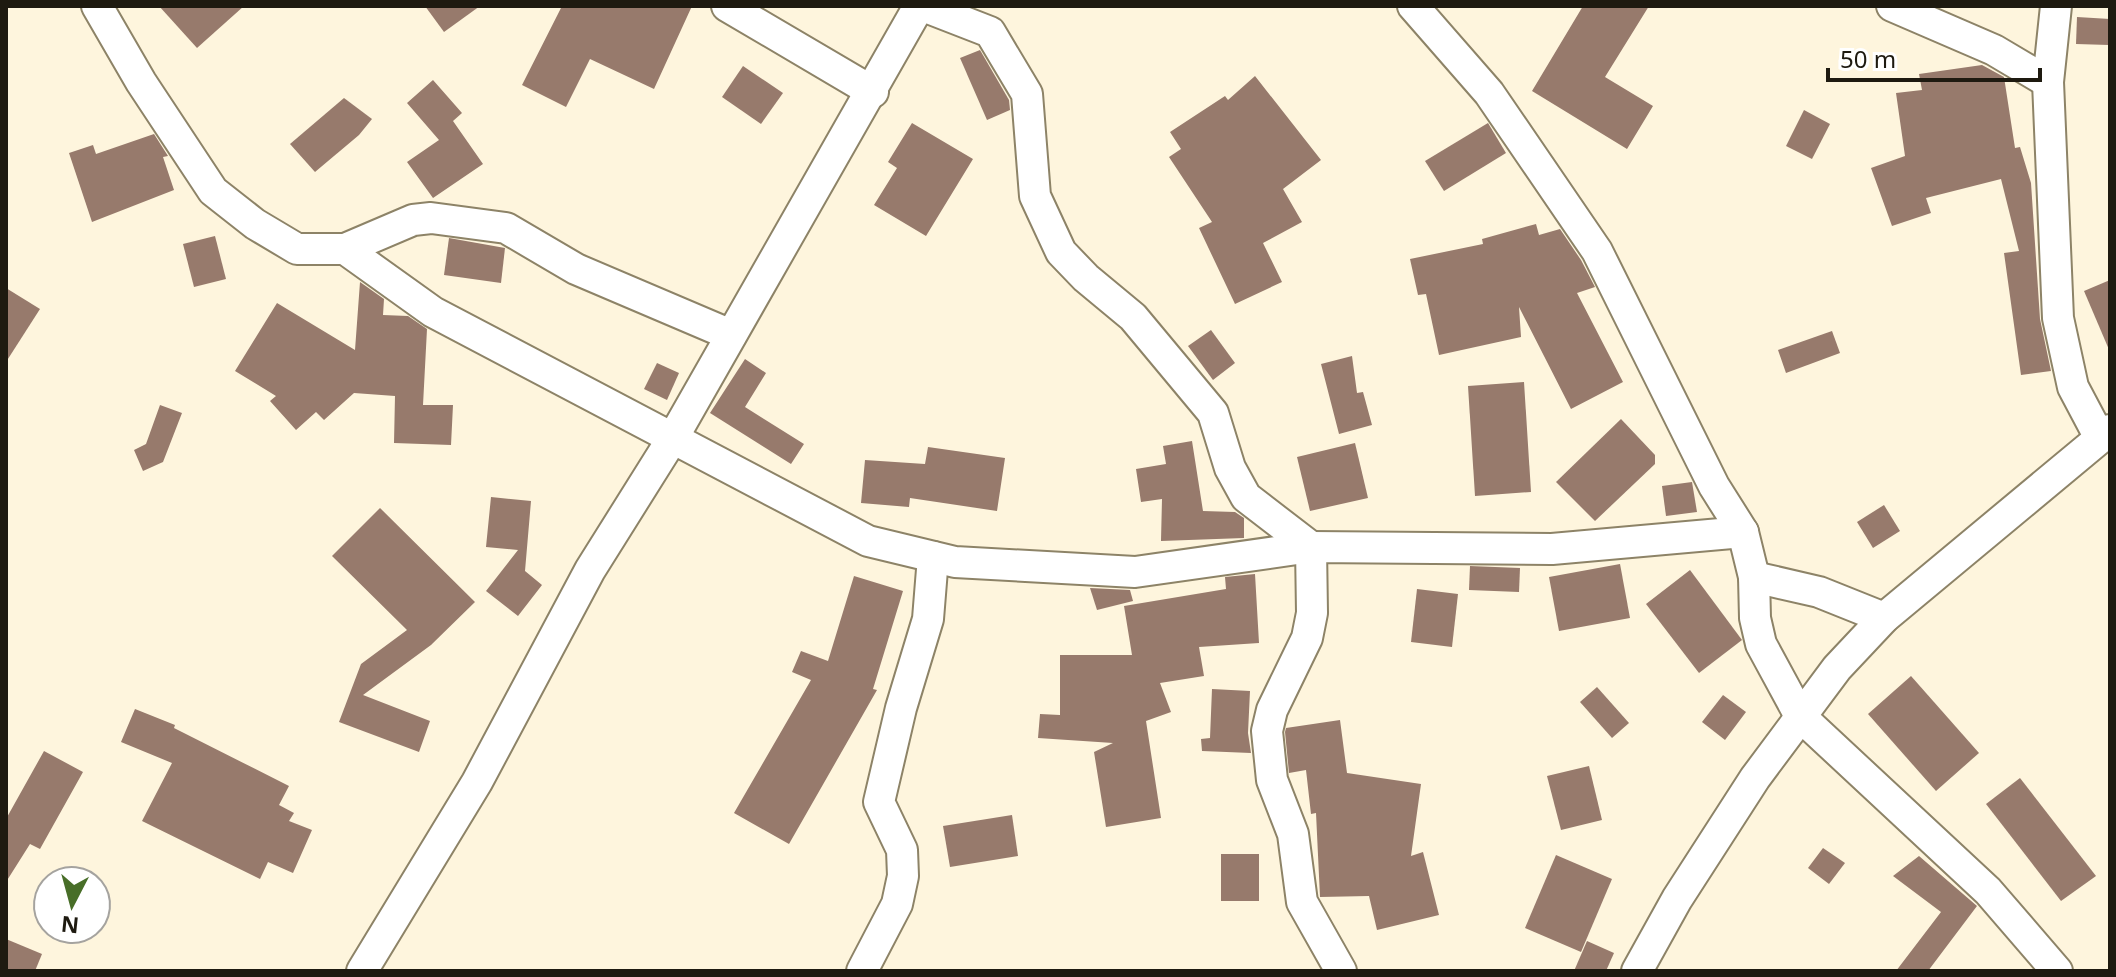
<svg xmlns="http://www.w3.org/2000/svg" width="2116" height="977" font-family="'Noto Sans',sans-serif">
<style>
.building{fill:#977a6c}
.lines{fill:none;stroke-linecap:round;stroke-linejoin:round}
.minor-casing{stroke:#8d8367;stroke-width:34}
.minor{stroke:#fff;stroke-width:30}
</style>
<rect width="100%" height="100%" fill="#fef5dd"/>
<g class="building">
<path d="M159,6H244L197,48Z"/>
<path d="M425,6H480L444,32Z"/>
<path d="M562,6H692L654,89L590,59L566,107L522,85Z"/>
<path d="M1583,6H1649L1605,77L1653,106L1627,149L1532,91Z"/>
<path d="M2077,17L2110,19L2109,45L2076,44Z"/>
<path d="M980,50L1009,100L1010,110L987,120L960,58Z"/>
<path d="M1982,65L2004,77L2015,148L2020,147L2031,183L2040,319L2051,371L2021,375L2004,253L2019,251L2001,179L1926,198L1931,213L1892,226L1871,168L1905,156L1896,93L1922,90L1919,74Z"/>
<path d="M743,66L783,93L761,124L722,97Z"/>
<path d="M1255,76L1321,160L1283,189L1302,222L1263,243L1282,282L1235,304L1199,228L1212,222L1169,157L1181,149L1170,132L1225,96L1228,100Z"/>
<path d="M433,80L462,113L453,121L483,164L433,198L407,162L439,140L407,103Z"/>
<path d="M344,98L372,119L359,135L315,172L290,144Z"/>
<path d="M1804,110L1830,124L1812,159L1786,146Z"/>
<path d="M912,123L973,159L926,236L874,205L897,168L888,162Z"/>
<path d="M1488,123L1506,153L1444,191L1425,161Z"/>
<path d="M154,134L168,156L163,157L174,190L92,222L69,153L93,145L96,154Z"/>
<path d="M1536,224L1539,235L1560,229L1581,260L1595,287L1577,293L1623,382L1571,409L1519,307L1521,337L1439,355L1426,294L1418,295L1410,259L1483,244L1482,239Z"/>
<path d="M215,236L226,279L194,287L183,244Z"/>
<path d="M449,238L505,248L501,283L444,275Z"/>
<path d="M2110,280V352L2084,291Z"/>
<path d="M360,282L384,299L383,315L408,316L427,329L423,405H453L451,445L394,443L395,396L354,393L324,420L316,412L296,430L270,401L276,396L235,371L277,303L355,350Z"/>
<path d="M6,288L40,309L6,362Z"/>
<path d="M1211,330L1235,363L1213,380L1188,346Z"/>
<path d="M1832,331L1840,353L1786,373L1778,350Z"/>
<path d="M1352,356L1357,393L1363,392L1372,425L1339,434L1321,364Z"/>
<path d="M745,359L766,373L745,407L804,444L791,464L710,413Z"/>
<path d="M657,363L679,373L667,400L644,389Z"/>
<path d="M1524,382L1531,492L1475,496L1468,386Z"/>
<path d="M160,405L182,413L163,462L143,471L134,450L146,444Z"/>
<path d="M1621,419L1655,455V464L1595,521L1556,482Z"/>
<path d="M1192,441L1203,511L1235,512L1244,518V538L1161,541L1162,499L1141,502L1136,469L1166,464L1163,446Z"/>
<path d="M1355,443L1368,498L1310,511L1297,457Z"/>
<path d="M928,447L1005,458L997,511L910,498L909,507L861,503L865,460L925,464Z"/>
<path d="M1692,482L1697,512L1666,516L1662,486Z"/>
<path d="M491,497L531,501L525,571L542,585L518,616L486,591L518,550L486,547Z"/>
<path d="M1884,505L1900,531L1873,548L1857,522Z"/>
<path d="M380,508L475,602L431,645L363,695L430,721L419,752L339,722L361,664L407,630L332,556Z"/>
<path d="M1620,564L1630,618L1559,631L1549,577Z"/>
<path d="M1470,566L1520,568L1519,592L1469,590Z"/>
<path d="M1690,570L1742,640L1699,673L1646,604Z"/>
<path d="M1255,574L1259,643L1199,647L1204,676L1160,683L1171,712L1146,721L1161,818L1106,827L1094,752L1113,743L1038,738L1040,714L1060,715V655H1132L1124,606L1226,589L1225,577Z"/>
<path d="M854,576L903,591L873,689L877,690L789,844L734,813L811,680L792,672L801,651L828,661Z"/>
<path d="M1090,588L1130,590L1133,601L1097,610Z"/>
<path d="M1417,589L1458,594L1452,647L1411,642Z"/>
<path d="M1911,676L1979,753L1936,791L1868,714Z"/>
<path d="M1597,687L1629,723L1612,738L1580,702Z"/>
<path d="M1212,689L1250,691L1248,733L1251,753L1202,751L1201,739L1210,738Z"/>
<path d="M1723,695L1746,712L1725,740L1702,722Z"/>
<path d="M135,709L175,725L174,728L289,786L279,805L294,813L289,821L312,830L293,873L268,862L260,879L142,821L172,763L121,742Z"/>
<path d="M1340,720L1347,773L1421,784L1411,856L1423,852L1439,915L1377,930L1369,896L1320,897L1316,813L1311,814L1306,770L1289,773L1285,732L1286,728Z"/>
<path d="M44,751L83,772L40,849L30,844L6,882V819Z"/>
<path d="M1589,766L1602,820L1561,830L1547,776Z"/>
<path d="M2020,778L2096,876L2061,901L1986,804Z"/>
<path d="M1012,815L1018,856L950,867L943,826Z"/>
<path d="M1823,848L1845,863L1829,884L1808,868Z"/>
<rect x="1221" y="854" width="38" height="47"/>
<path d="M1556,855L1612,879L1581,952L1525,928Z"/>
<path d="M1919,856L1977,906L1928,971H1896L1941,912L1893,876Z"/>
<path d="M6,939L42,954L35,971H6Z"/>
<path d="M1587,941L1614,953L1606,971H1574Z"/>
</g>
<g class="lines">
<g class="minor-casing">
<g id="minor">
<path d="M97,6L141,82L213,191L255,224L297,249H345L413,220L431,218L506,228L576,269L731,335"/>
<path d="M727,6L873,92"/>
<path d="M923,6L990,32L1027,94L1035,196L1061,252L1086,278L1133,317L1213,413L1230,468L1246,497L1311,547"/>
<path d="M1413,6L1489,93L1597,251L1714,486L1743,532L1754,577L1755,618L1761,644L1800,716L1988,891L2057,971"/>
<path d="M1892,6L1994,50L2048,82"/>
<path d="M2056,6L2048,82L2058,318L2073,387L2100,438"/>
<path d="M345,249L433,312L868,541L955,562L1135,572L1311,547L1552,549L1743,532"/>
<path d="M1311,547L1312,613L1307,638L1272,710L1267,731L1272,780L1293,834L1302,902L1341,971"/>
<path d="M1754,577L1819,592L1884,618"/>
<path d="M362,971L477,782L590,570L674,436L919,6"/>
<path d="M862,971L897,904L903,876L902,850L879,802L901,708L928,619L933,557"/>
<path d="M1637,971L1677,899L1755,778L1837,668L1884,618L2110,430"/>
</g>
</g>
<use href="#minor" class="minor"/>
</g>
<rect width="2116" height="977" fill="none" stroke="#1e1a10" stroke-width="16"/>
<g transform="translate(72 905) rotate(186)"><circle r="38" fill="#ffffff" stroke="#a5a39f" stroke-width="2"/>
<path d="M0-6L14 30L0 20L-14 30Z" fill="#486e28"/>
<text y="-12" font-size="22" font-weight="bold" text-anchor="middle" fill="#1e1a10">N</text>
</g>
<path d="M1828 68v12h212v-12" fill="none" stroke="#1e1a10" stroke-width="4"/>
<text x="1840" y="68" font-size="24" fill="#1e1a10" stroke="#ffffff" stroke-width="6" paint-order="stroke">50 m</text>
</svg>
